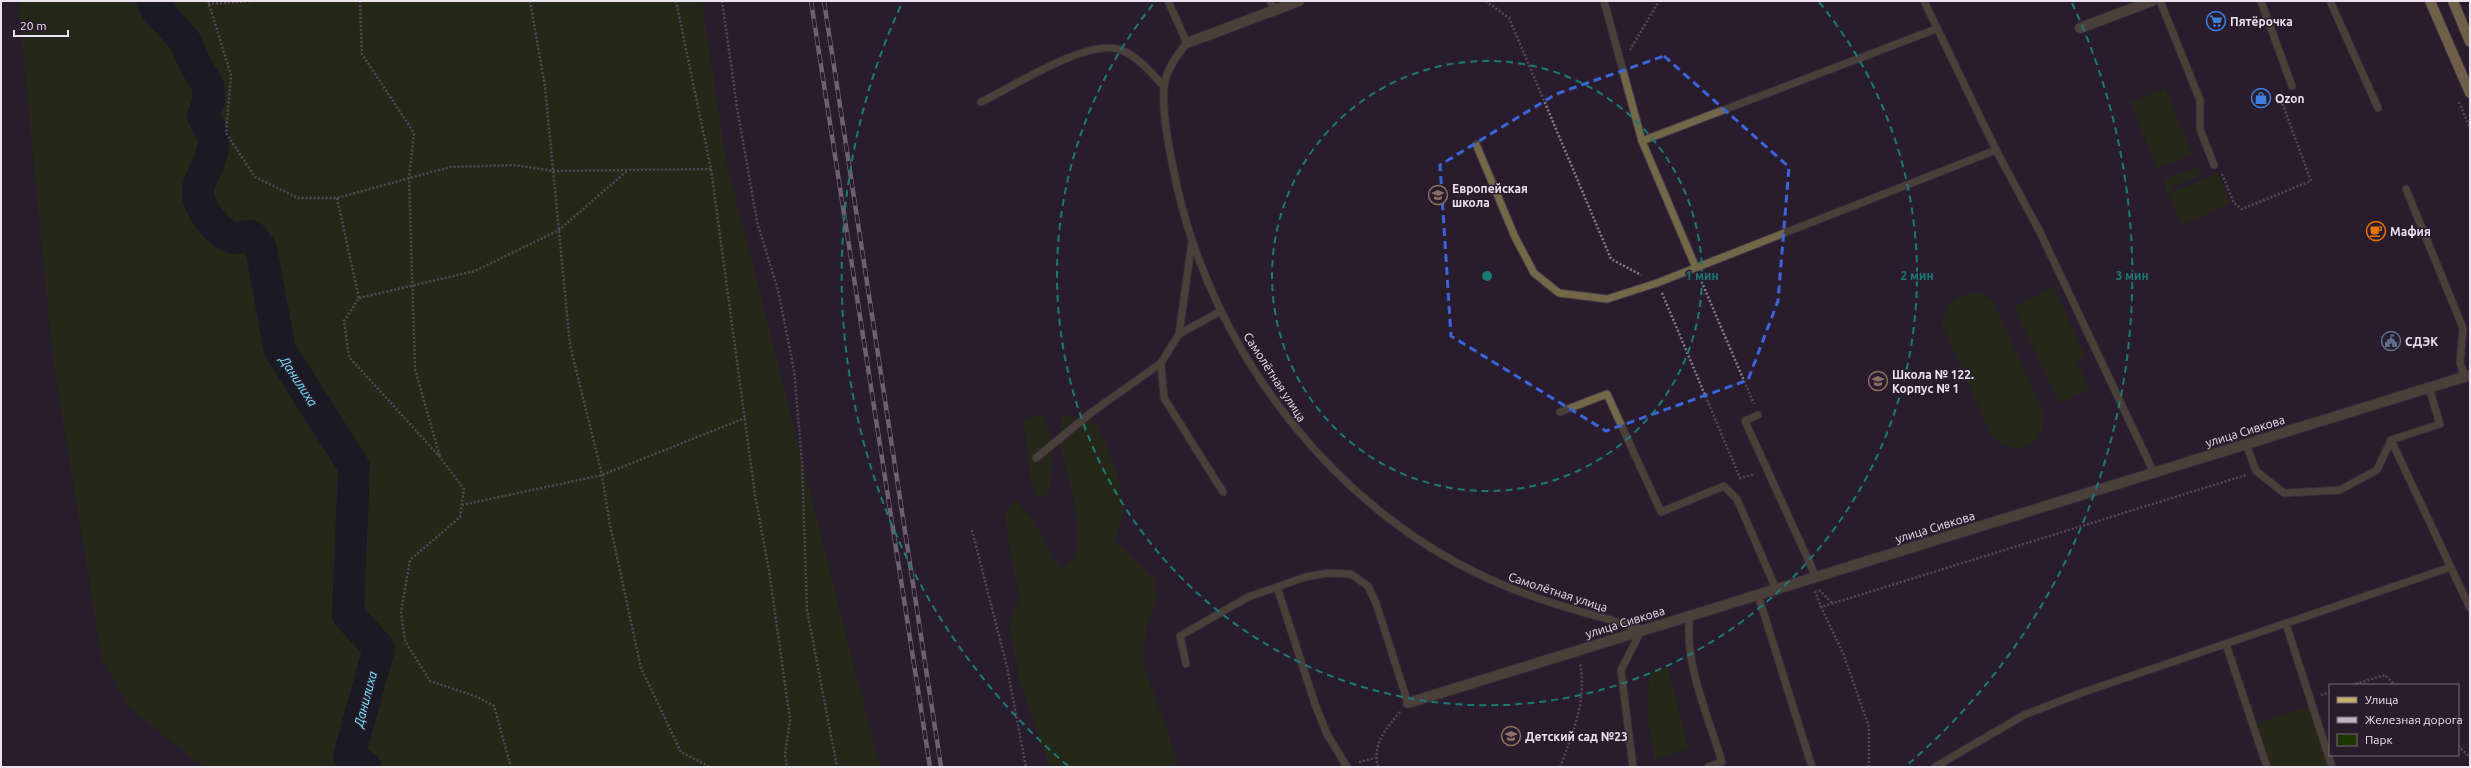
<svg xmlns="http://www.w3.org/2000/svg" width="2471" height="768" font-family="Ubuntu,sans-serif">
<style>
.green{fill:#1f3500}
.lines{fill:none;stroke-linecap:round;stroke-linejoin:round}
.river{stroke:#071619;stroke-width:32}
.lane-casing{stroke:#443948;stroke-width:9}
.street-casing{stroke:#443948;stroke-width:12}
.primary-casing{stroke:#443948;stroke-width:12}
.path{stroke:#857b89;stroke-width:2.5;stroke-dasharray:2 2;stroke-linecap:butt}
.lane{stroke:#726848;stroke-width:7}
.street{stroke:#726848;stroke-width:10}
.primary{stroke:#c4ae69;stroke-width:10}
.rail-casing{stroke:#bdb4c1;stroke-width:4.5}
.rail{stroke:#291d2d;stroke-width:3;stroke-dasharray:9;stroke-linecap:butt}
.marked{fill:none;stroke:#3c64db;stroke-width:3;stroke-dasharray:8 5;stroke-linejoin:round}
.ring{fill:none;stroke:#1a7b74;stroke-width:2;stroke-dasharray:7 5}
.labels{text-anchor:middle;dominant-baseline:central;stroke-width:3;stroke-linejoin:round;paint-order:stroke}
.poi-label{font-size:12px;font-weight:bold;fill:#eae2ee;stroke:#291d2d;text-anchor:start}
.street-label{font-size:12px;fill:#eae2ee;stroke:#291d2d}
.water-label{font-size:13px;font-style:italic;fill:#71e7ff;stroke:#291d2d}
.centre{fill:#1a7b74;stroke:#291d2d;stroke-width:2}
.ring-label{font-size:12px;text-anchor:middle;font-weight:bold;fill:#1a7b74;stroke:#291d2d;stroke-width:3;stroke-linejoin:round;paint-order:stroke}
</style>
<rect width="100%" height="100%" fill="#291d2d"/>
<g class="green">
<path d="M18,1H702L726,160L880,767H204L129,708L102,659L53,360Z"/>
<path d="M2165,88L2192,154L2157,168L2130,102Z"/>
<path d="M2197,166L2201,175L2172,187L2174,191L2218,173L2230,204L2181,225L2163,180Z"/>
<path d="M2054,287L2085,356L2076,360L2089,389L2059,403L2014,306Z"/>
<path d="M1975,293L1985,295L1993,301L2044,414C2045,446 2016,459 1992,437L1942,324C1944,305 1955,294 1975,293Z"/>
<path d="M1041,415C1060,441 1052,466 1048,497H1037L1030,475L1024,419Z"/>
<path d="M1062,415L1095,423C1110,449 1125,486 1122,517C1121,525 1117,533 1115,541L1155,580L1157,601L1146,629L1143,662L1179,767H1050L1020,684L1009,624L1020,597L1012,563L1005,511L1016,500L1033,519L1052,556L1061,569L1076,557L1077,532L1075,504L1060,443Z"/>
<path d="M1668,667L1689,749L1655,760L1648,719L1649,673Z"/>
<path d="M2312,705L2332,767H2267L2253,724Z"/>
</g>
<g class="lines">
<path class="river" d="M152,1L157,10L185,41L195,64L208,86L209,100L203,116C206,124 214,132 214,141C211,180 180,184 213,223C218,229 227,238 236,238C241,239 245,235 251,236L261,249L280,350L354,467L348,615L379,648L349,756L365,767"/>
<g class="lane-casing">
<g id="lane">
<path d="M1168,1L1187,43C1176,56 1166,70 1164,87C1162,118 1170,152 1176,182C1214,356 1338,516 1503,585C1548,604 1595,615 1642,629L1621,670L1633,767"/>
<path d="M1270,1L1274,10"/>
<path d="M1604,1L1642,141L1696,268"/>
<path d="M1924,1L1996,150L2040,232L2154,473"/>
<path d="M2160,1L2200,100V129L2214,165"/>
<path d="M2261,1L2292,86"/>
<path d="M2330,1L2378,108"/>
<path d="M981,102C1013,87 1088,37 1121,50C1139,57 1151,73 1164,86"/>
<path d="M1642,141L1936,29"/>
<path d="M1476,144L1515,237L1534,273L1559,293L1607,299L1657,283L1996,150"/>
<path d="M2406,189L2463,328L2460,363L2465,377"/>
<path d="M1221,311L1179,334L1161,363L1164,398L1223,492"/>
<path d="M1179,334L1192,241"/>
<path d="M1560,412L1607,394L1661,512L1724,486L1737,499L1776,589"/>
<path d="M1758,415L1745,421L1816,577"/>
<path d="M2391,440L2470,608"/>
<path d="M2246,444L2256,471L2284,493L2340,490L2377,470L2391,440L2440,424L2429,388"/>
<path d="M1036,458L1092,412L1161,363"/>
<path d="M1758,595L1812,767"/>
<path d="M1690,615C1683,662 1709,718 1722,762L1708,767"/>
<path d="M2286,624L2332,767"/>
<path d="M2226,644L2267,767"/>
<path d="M1186,664L1180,636L1248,597L1277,587"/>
<path d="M1347,767L1327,734L1315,704L1277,587L1305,577L1328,573L1351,574L1368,586L1376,603L1408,703"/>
<path d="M1935,767L2024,715L2081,693L2451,567"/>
</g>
</g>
<g class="street-casing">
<g id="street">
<path d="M2080,28L2152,1"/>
<path d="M1187,43L1299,1"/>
<path d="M1408,703L2470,375"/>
</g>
</g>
<g class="primary-casing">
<g id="primary">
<path d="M2430,1L2470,93"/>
<path d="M2453,1L2470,42"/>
</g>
</g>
<g class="path">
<path d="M208,1L231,75L226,133L255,177L298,198H337L450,167L514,165L553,171L711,169"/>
<path d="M360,1L362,54L414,133L409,178L415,369L440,457"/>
<path d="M530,1L545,87L570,345L602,475L609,520L641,668L681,752L710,767"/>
<path d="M676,1L711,169L755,495L769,570L790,720L785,755L787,767"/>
<path d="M722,1L737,107L757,222L778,290L794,370L802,462L807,610L837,767"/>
<path d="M1486,1L1509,18L1611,259L1641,275"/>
<path d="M208,4L251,1"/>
<path d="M1630,50L1659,1"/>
<path d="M2459,102L2470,128"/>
<path d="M2222,174L2234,203L2242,209L2311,181L2280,97L2283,92"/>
<path d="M337,198L359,298L344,321L349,357L440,457L464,489L460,517L410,560L401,612L405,641L430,681L475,696L494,706L511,767"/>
<path d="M1700,278L1754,404"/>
<path d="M1662,293L1740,478L1755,474"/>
<path d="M359,298L475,271L559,230L627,171"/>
<path d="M462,505L602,475L745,418"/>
<path d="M972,530L1007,667L1026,767"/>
<path d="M1819,590L1832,603"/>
<path d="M1815,591L1821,607"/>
<path d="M2352,685L2385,675L2395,685"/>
<path d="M2321,695L2330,692"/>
<path d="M2458,746L2470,757"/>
<path d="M1359,762L1375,758"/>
<path d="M1378,767C1372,743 1386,729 1400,712"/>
<path d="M1560,767C1573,733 1587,701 1580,663"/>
<path d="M1869,767V727L1843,653L1821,607L2246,475"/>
</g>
<use href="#lane" class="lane"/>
<use href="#street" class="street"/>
<use href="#primary" class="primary"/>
<g class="rail-casing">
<g id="rail">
<path d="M811,1L930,767"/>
<path d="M824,1L941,767"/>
</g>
</g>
<use href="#rail" class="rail"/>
</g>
<path d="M0 0H2471V768H0ZM1664,56L1789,167L1778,301L1748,380L1606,431L1451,336L1440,165L1556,94Z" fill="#291d2d" fill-opacity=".55" fill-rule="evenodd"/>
<path class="marked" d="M1664,56L1789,167L1778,301L1748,380L1606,431L1451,336L1440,165L1556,94Z"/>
<g class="ring">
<circle cx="1487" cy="276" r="215"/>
<path d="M1819 2A430 430 0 1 1 1155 2"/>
<path d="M1068 766A645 645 0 0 1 902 3M2072 3A645 645 0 0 1 1906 766"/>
</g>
<defs>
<g id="supermarket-ring" transform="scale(1)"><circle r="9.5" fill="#291d2d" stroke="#3f7fe0" stroke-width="1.5"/><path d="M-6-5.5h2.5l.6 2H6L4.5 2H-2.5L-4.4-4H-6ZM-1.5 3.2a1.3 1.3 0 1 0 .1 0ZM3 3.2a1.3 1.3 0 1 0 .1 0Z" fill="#3f7fe0"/></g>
<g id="shop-ring" transform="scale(1)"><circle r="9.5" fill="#291d2d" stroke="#3f7fe0" stroke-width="1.5"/><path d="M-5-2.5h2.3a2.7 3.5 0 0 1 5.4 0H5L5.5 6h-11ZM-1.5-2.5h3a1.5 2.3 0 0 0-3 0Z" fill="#3f7fe0"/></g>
<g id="school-ring" transform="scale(1)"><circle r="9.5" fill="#291d2d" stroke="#8d6e63" stroke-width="1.5"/><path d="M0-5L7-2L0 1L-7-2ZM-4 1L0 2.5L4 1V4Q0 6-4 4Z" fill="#8d6e63"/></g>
<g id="cafe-ring" transform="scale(1)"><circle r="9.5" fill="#291d2d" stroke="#e8710a" stroke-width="1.5"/><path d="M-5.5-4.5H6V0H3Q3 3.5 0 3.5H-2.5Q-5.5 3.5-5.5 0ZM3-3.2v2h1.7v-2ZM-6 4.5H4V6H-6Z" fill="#e8710a"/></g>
<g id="civic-ring" transform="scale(1)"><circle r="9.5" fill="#291d2d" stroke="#5c6f8a" stroke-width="1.5"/><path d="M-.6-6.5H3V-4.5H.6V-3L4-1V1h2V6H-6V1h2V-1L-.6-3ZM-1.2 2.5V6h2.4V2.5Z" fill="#5c6f8a"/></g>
</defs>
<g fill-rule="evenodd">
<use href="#supermarket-ring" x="2216" y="21"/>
<use href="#shop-ring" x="2261" y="98"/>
<use href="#school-ring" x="1438" y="195"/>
<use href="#cafe-ring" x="2376" y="231"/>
<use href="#civic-ring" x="2391" y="341"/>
<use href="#school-ring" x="1878" y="381"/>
<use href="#school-ring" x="1511" y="736"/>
</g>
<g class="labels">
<g class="poi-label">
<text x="2230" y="21">Пятёрочка</text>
<text x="2275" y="98">Ozon</text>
<text x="1452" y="188">Европейская<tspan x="1452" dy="14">школа</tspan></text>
<text x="2390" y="231">Мафия</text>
<text x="2405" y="341">СДЭК</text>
<text x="1892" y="374">Школа № 122.<tspan x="1892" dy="14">Корпус № 1</tspan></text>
<text x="1525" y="736">Детский сад №23</text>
</g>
<g class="street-label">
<text transform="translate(1275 377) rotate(57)">Самолётная улица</text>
<text transform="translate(2245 431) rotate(-17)">улица Сивкова</text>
<text transform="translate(1935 527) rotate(-17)">улица Сивкова</text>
<text transform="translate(1558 592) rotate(18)">Самолётная улица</text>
<text transform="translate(1625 622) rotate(-17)">улица Сивкова</text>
</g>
<g class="water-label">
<text transform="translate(299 381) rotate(57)">Данилиха</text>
<text transform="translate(365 699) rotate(-75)">Данилиха</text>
</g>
</g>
<circle cx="1487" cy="276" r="6" class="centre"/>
<g class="ring-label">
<text x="1702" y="280">1 мин</text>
<text x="1917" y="280">2 мин</text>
<text x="2132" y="280">3 мин</text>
</g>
<rect width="2471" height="768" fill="none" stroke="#eae2ee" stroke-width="4"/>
<rect x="2329" y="684" width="130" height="72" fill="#291d2d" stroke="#766c7a"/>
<rect x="2337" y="697" width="20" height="6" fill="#c4ae69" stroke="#766c7a"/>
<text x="2365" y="704" font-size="12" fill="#eae2ee">Улица</text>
<rect x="2337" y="717" width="20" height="6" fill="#bdb4c1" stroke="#766c7a"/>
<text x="2365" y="724" font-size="12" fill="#eae2ee">Железная дорога</text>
<rect x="2337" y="734" width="20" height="12" fill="#1f3500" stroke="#766c7a"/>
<text x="2365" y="744" font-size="12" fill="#eae2ee">Парк</text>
<path d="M14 30v6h54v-6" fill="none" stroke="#eae2ee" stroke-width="2"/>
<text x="20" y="30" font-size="12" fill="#eae2ee" stroke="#291d2d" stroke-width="3" paint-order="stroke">20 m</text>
</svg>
